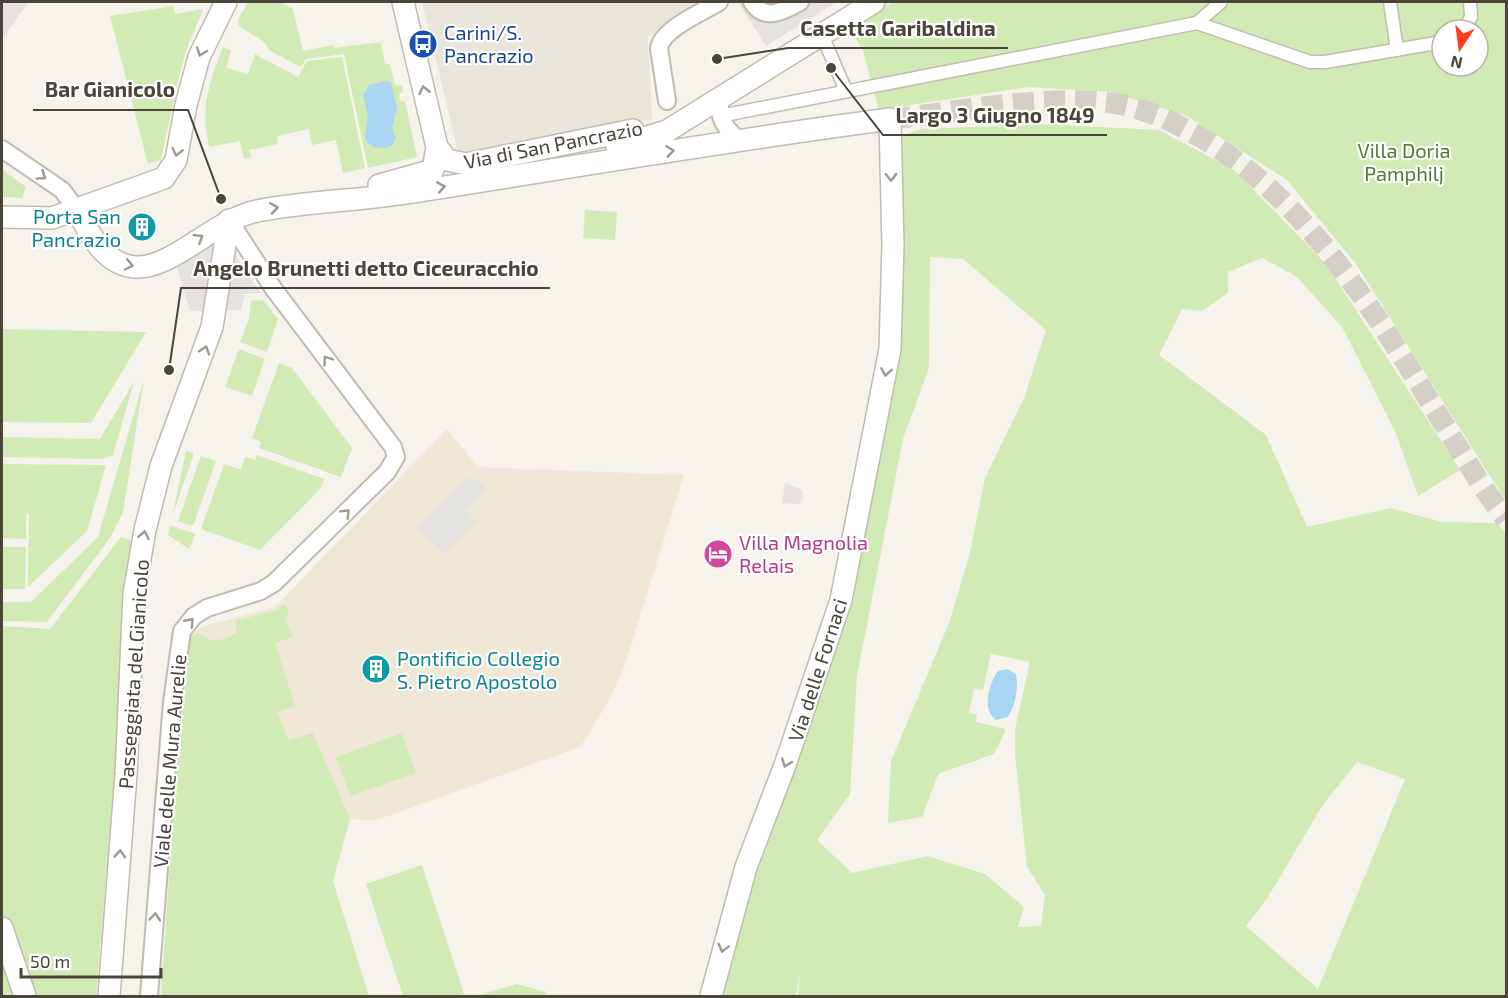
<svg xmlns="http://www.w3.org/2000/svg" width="1508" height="998" font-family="'Exo 2',sans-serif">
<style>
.residential{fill:#eae5da}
.education{fill:#efe8d6}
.green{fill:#d2eab5;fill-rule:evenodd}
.parking{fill:#e5e3e0}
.water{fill:#a9d4f2}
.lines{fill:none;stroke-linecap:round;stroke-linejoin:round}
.tertiary-tunnel{stroke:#d4d0c8;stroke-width:21;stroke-dasharray:21 10;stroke-linecap:butt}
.pedestrian-casing{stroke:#c2bbae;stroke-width:15}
.minor-casing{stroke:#c2bbae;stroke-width:20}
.tertiary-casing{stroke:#c2bbae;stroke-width:24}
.pedestrian{stroke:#fff;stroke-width:12}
.minor{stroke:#fff;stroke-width:16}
.tertiary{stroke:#fff;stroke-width:21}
.oneway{stroke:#9c9892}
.labels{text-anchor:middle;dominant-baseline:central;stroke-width:4.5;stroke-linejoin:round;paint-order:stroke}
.transit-label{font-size:20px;fill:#164399;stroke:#fff;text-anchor:start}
.street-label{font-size:20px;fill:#4b4439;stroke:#fff}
.park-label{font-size:20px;fill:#4a7f2a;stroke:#fff}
.culture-label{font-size:20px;fill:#0d838f;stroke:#fff;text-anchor:end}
.hotel-label{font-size:20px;fill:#b23c85;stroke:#fff;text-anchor:start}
.leader{fill:none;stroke:#4b4439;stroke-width:2}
.callout-dot{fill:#4b4439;stroke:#fff;stroke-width:2}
.callout-label{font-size:21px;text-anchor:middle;font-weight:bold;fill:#4b4439;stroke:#fff;stroke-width:4.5;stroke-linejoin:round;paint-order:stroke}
</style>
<rect width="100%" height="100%" fill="#f6f3ec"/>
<path class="residential" d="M422,2H703L648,37L652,119L459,157Z"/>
<path class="education" d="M447,429L478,467L684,475L626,661L609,701L580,747L377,820L172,814L173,795L181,791L182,781L174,776L182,676L192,634L204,626L275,607Z"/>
<g class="green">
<path d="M248,2H280L293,9L303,51L333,45L334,48L381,42L385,64H390L395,86L402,85L403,92L399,94L401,102L405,101L417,157L368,168L344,54L306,59L301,67L270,51L264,42L239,26L238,20Z"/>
<path d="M893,2H1506V501L1356,264L1287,180L1187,116L1111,92L1028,87L879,110L863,51L849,28ZM1442,30H1478V66H1442Z"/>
<path d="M173,6L175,14L203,9L187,48L177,84L161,160L148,164L110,16Z"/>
<path d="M223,47L231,51L226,68L248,74L255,54L298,77L307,61L342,57L365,168L343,173L336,140L312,145L309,129L277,136L278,144L249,150L251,158L244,159L240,141L209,147C200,108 209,83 223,47Z"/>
<path d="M1042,124L1159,130L1234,170L1326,264L1460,470L1418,496L1395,431L1342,327L1296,276L1262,258L1228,272V293L1202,311L1182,309L1159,355L1266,435L1307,527L1390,508L1442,522L1497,523L1506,533V996H798L800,970L796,996H721L732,937L805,731L890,388L901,136L921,129ZM930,257L963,259L1046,330L1024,398L985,478L970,553L949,623L891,761L888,823L922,817L938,774L994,754L1006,729L976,722L977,715L969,713L974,689L983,690L991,654L1030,662L1015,729V755L1027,867L1045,895L1041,926L1018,927L1024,907L985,874L928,856L852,873L817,840L850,794L857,676L903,439L929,368ZM1357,762L1405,779L1318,989L1246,926L1268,897L1322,806Z"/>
<path d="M2,169L26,187L22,198L2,197Z"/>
<path d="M585,210L617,212L615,240L583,238Z"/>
<path d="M263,300L278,319L267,352L240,342L249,319L251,301Z"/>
<path d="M2,329L146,332L91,423L2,422Z"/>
<path d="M239,349L265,359L252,396L225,387Z"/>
<path d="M279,363L292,368L352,448L341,477L259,448L261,442L252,438Z"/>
<path d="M144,379L123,512L110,538L47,622L2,621V602H31L98,537Z"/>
<path d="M134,382L113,455L101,459L2,457V437L100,439Z"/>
<path d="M186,451L194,453L172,517Z"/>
<path d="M257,455L324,479L320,489L260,550L201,529L224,464L241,470L245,457L255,460Z"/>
<path d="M201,456L216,461L193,526L178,521Z"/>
<path d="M2,464L106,465L87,531L28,587L29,514H26V539L2,538Z"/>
<path d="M170,525L195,534L189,549L168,535Z"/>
<path d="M121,537L134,541L96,996H2V626L50,629Z"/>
<path d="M2,547H26L25,589H2Z"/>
<path d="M284,604L289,612L285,621L293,637L275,643L295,706L278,712L288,740L313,733L350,819L333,881L369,996H161L181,699L191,636L199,633L212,641L228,638L237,632L235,621L277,610Z"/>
<path d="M402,733L416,773L350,796L336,757Z"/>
<path d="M422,865L464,994L455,996H403L366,884Z"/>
<path d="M517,984L546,992L545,996H476Z"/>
</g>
<g class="parking">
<path d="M2,2H28L2,40Z"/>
<path d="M738,2H837L766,46Z"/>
<path d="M214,242L205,311H190L177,267Z"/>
<path d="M233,251L261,293L245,294L241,310L224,311Z"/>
<path d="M469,474L486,488L466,511L477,521L445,554L416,527Z"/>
<path d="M785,483L802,490L803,498L799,504L782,503Z"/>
</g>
<g class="water">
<path d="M385,81L391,83L397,108L392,128L396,138L392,146C380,149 372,150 365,138L368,117L363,95L369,85Z"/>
<path d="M1008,669L1016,674C1019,690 1015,705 1008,717L996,720C981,709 989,684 998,671Z"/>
</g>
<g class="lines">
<path class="tertiary-tunnel" d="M890,119C955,112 1038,96 1102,102C1138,105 1169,119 1200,137C1303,197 1371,305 1432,405C1456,443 1478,483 1506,519"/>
<g class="pedestrian-casing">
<g id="pedestrian">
<path d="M1221,2L1197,23L1310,62H1325L1442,42"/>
<path d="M1390,2L1397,50"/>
<path d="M1464,30L1471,17L1470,2"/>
<path d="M825,42L846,91"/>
<path d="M720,116L1197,23"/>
</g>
</g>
<g class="minor-casing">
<g id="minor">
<path d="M752,2C764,22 784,11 800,2"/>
<path d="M723,94C715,113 723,127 738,139"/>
<path d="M667,101L659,48C662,29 703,12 719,2"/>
<path d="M2,149L62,190L77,210"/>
<path d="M149,996L172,702L182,631L194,616L207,608L261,591L274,583L387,472L396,457L393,447L273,288L229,220"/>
</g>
</g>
<g class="tertiary-casing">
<g id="tertiary">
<path d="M617,146L667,131L874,2"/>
<path d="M437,147L447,160L466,164L633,130"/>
<path d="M379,185L433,170L437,147L403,2"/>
<path d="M77,210C89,233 105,266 136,267C172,269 216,219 257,211C307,201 357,201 406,193C567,168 728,140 890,119L893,246L890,349L841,600L785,765L746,867L711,996"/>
<path d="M2,217L52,218L164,178L176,160L186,105L199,57L226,2"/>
<path d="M2,928L25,996"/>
<path d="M109,996L126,774L134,594L145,530L161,466L212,327L229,220"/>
</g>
</g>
<use href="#pedestrian" class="pedestrian"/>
<use href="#minor" class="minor"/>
<use href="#tertiary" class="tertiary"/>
</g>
<defs><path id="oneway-chevron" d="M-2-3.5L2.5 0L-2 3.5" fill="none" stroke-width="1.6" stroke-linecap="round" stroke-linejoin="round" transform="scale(1.5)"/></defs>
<g class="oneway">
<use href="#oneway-chevron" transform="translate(201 52) rotate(110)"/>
<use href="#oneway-chevron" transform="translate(424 90) rotate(-103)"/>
<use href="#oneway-chevron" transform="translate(670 151) rotate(-8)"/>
<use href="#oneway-chevron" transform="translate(177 152) rotate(102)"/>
<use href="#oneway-chevron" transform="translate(42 176) rotate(35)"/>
<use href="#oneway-chevron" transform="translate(891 177) rotate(89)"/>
<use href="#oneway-chevron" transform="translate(441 187) rotate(-10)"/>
<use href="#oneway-chevron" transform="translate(274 208) rotate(-9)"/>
<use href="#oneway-chevron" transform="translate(199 238) rotate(-32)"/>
<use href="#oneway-chevron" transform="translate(129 265) rotate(12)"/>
<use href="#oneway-chevron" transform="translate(205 350) rotate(-72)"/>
<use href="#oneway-chevron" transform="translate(327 360) rotate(-126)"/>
<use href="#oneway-chevron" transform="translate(886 372) rotate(99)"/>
<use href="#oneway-chevron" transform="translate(346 513) rotate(-45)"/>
<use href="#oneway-chevron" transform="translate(144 535) rotate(-79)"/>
<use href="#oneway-chevron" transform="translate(190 622) rotate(-48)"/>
<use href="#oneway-chevron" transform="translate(786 763) rotate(110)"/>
<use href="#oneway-chevron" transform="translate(120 854) rotate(-86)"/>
<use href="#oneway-chevron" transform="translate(155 917) rotate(-85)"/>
<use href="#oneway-chevron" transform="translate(723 948) rotate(104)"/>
</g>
<defs>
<g id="bus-disc" transform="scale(1.5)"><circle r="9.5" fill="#1a4fb4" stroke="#fff"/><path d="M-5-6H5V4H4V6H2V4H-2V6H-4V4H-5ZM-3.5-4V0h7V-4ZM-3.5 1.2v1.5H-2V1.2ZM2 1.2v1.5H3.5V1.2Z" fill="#fff"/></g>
<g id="building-disc" transform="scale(1.5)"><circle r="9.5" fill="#0f9aa8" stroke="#fff"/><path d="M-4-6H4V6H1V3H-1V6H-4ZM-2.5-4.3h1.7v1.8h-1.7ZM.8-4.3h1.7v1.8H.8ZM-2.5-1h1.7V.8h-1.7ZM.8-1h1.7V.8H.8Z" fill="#fff"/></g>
<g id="hotel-disc" transform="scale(1.5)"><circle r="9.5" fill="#d1479c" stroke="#fff"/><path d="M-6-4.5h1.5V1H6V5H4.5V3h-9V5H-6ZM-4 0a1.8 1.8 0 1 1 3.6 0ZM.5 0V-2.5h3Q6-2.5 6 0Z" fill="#fff"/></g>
</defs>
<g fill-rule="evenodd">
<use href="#bus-disc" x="423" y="44"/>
<use href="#building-disc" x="142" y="227"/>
<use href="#hotel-disc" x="718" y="554"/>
<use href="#building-disc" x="376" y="669"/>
</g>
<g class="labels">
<g class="transit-label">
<text x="444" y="32">Carini/S.<tspan x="444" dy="23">Pancrazio</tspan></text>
</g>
<g class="street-label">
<text transform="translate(553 144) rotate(-11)">Via di San Pancrazio</text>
<text transform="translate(817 670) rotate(-72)">Via delle Fornaci</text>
<text transform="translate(133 674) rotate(-86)">Passeggiata del Gianicolo</text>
<text transform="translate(169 761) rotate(-85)">Viale delle Mura Aurelie</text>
</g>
<g class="park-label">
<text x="1404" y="150">Villa Doria<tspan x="1404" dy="23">Pamphilj</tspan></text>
</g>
<g class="culture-label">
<text x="121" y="216">Porta San<tspan x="121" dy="23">Pancrazio</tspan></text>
<text x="397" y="658" text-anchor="start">Pontificio Collegio<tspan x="397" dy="23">S. Pietro Apostolo</tspan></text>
</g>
<g class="hotel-label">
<text x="739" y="542">Villa Magnolia<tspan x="739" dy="23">Relais</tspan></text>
</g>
</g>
<path class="leader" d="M717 59L788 48H1008M221 199L188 110H33M831 68L883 135H1107M169 370L181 288H550"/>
<g class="callout-dot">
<circle cx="717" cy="59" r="6"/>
<circle cx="221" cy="199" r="6"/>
<circle cx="831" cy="68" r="6"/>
<circle cx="169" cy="370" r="6"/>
</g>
<g class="callout-label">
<text x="898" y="36">Casetta Garibaldina</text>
<text x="110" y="97">Bar Gianicolo</text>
<text x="995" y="123">Largo 3 Giugno 1849</text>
<text x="366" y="276">Angelo Brunetti detto Ciceuracchio</text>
</g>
<rect width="1508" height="998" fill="none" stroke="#4b4439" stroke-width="6"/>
<g transform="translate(1460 48) rotate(193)"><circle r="28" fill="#ffffff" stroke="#b7b4b0" stroke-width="1.5"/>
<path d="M0-4.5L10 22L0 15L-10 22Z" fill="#fc3f1d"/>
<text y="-9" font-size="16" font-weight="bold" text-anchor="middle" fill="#4b4439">N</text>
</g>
<path d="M21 968v9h140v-9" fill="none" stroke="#4b4439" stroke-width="3"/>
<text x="30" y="968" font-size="18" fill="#4b4439" stroke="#ffffff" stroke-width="4.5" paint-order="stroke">50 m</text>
</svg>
